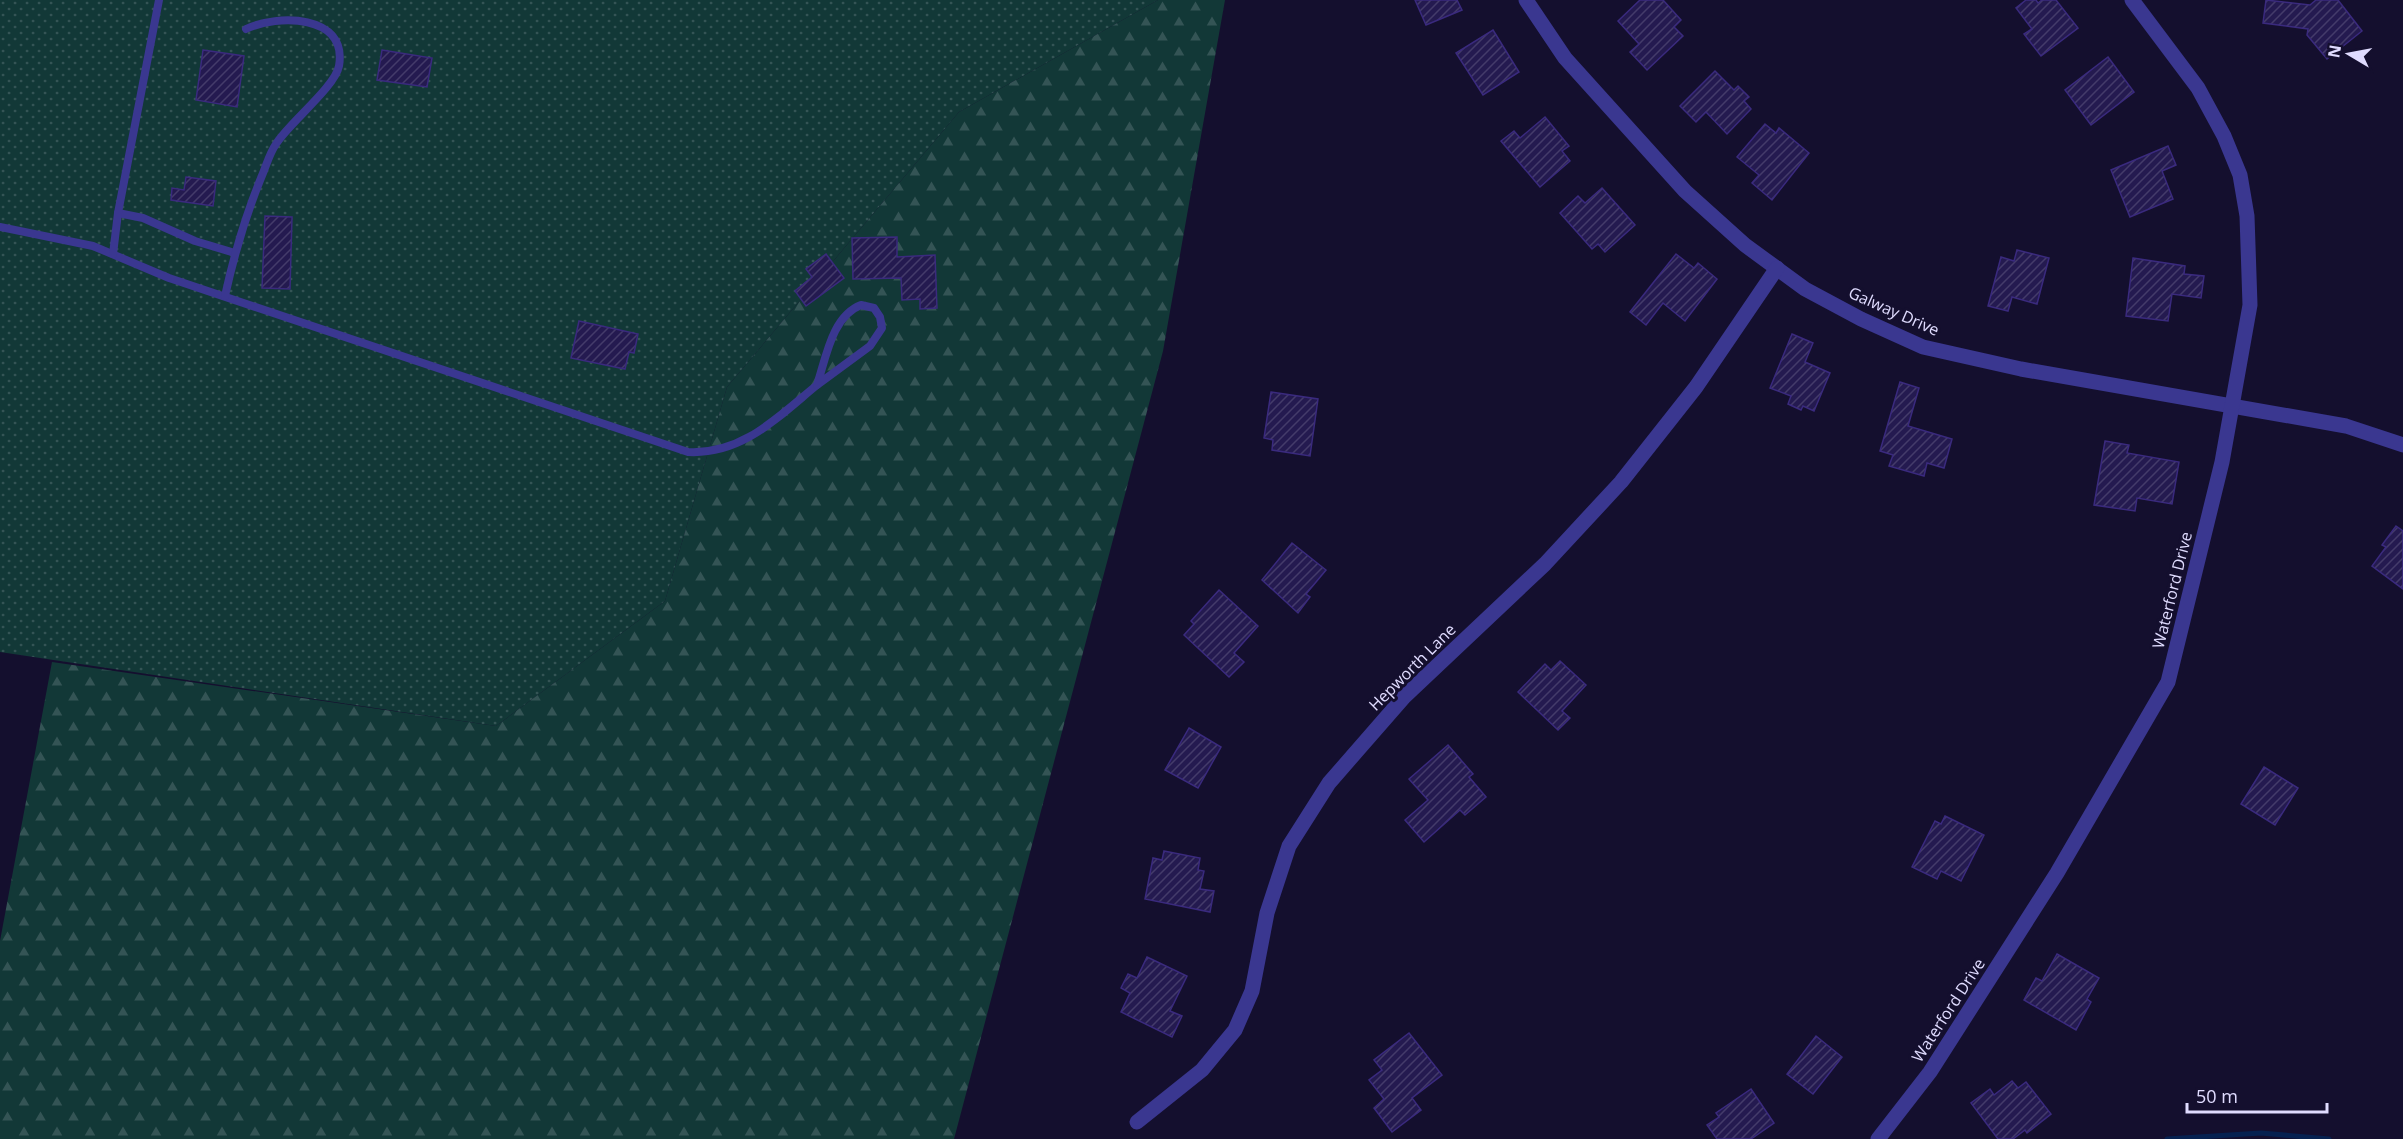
<svg xmlns="http://www.w3.org/2000/svg" width="2403" height="1139" font-family="'Open Sans',sans-serif">
<style>
.grass{fill:url(#grass-dots)}
.forest{fill:url(#forest-firs)}
.lines{fill:none;stroke-linecap:round;stroke-linejoin:round}
.stream{stroke:#062150;stroke-width:5}
.building{fill:url(#building-hatch);stroke:#3a2a7e;stroke-width:1.5}
.lane{stroke:#3a3790;stroke-width:8}
.street{stroke:#3a3790;stroke-width:15}
.labels{text-anchor:middle;dominant-baseline:central;stroke-width:6;stroke-linejoin:round;paint-order:stroke}
.street-label{font-size:16px;fill:#e0dcff;stroke:#140f2e}
</style>
<defs>
<pattern id="grass-dots" width="8" height="8" patternUnits="userSpaceOnUse" patternTransform="scale(1.5)"><rect width="8" height="8" fill="#123837"/><path d="M2 2h.1M6 6h.1" fill="none" stroke="#345455" stroke-width="1.8" stroke-linecap="round"/></pattern>
<pattern id="forest-firs" width="22" height="20" patternUnits="userSpaceOnUse" patternTransform="scale(1.5)"><rect width="22" height="20" fill="#123837"/><path d="M5 1l3.5 6h-7zM16 11l3.5 6h-7z" fill="#345455"/></pattern>
<pattern id="building-hatch" width="6" height="6" patternUnits="userSpaceOnUse" patternTransform="scale(1.5)"><rect width="6" height="6" fill="#241a50"/><path d="M-1 1l2-2M0 6l6-6M5 7l2-2" fill="none" stroke="#443b6a"/></pattern>
</defs>
<rect width="100%" height="100%" fill="#140f2e"/>
<path class="grass" d="M0,0H1158L959,112L727,387L665,601L496,726L0,652Z"/>
<path class="forest" d="M1158,0H1225L1163,351L954,1139H0V941L52,662L496,726L665,601L727,387L959,112Z"/>
<g class="lines">
<path class="stream" d="M2167,1139L2261,1133L2329,1139"/>
</g>
<g class="building">
<path d="M1415,0H1457L1462,10L1426,25Z"/>
<path d="M1640,0H1663L1681,20L1674,27L1683,36L1647,70L1630,52L1639,44L1618,21Z"/>
<path d="M2026,0H2036L2038,3L2042,0H2056L2078,28L2041,56L2024,34L2032,29L2016,8Z"/>
<path d="M2266,0L2310,5L2316,0H2338L2362,31L2327,59L2307,35L2308,29L2263,23Z"/>
<path d="M1493,30L1519,72L1483,95L1456,53Z"/>
<path d="M203,50L244,56L237,107L196,100Z"/>
<path d="M382,50L432,58L427,87L377,80Z"/>
<path d="M2108,57L2134,92L2091,125L2065,90Z"/>
<path d="M1715,71L1734,90L1738,86L1749,97L1744,101L1751,109L1727,134L1706,112L1696,122L1680,106Z"/>
<path d="M1545,117L1569,146L1562,151L1570,161L1540,187L1501,141L1514,131L1520,138Z"/>
<path d="M1765,124L1776,133L1779,128L1809,153L1772,200L1752,183L1759,175L1737,157Z"/>
<path d="M2168,146L2176,165L2162,171L2173,199L2130,217L2111,170Z"/>
<path d="M186,177L216,181L213,206L171,200L172,188L184,190Z"/>
<path d="M1602,188L1635,225L1605,252L1598,244L1592,249L1560,213L1578,196L1585,203Z"/>
<path d="M265,216L292,217L290,289L262,288Z"/>
<path d="M897,237V257L935,255L937,308L920,309V299L902,300L901,278L853,279L852,238Z"/>
<path d="M2017,250L2049,258L2037,304L2012,297L2008,311L1988,306L2001,257L2014,261Z"/>
<path d="M826,254L844,278L806,306L795,291L812,277L806,269Z"/>
<path d="M1676,254L1694,268L1698,263L1717,279L1685,321L1663,303L1646,325L1630,312Z"/>
<path d="M2133,258L2185,266L2184,274L2204,276L2201,298L2172,294L2168,321L2126,316Z"/>
<path d="M579,321L638,334L634,353L629,352L625,369L571,358Z"/>
<path d="M1792,334L1813,343L1805,362L1830,373L1814,411L1803,406L1801,410L1788,404L1791,396L1770,388Z"/>
<path d="M1900,382L1919,388L1908,426L1952,439L1944,468L1927,463L1924,476L1889,466L1893,455L1880,451Z"/>
<path d="M1271,392L1318,399L1310,456L1272,450L1273,440L1264,438Z"/>
<path d="M2105,441L2129,445L2127,453L2179,462L2172,504L2137,498L2135,511L2094,505Z"/>
<path d="M2396,526L2403,531V589L2372,566L2386,547L2382,545Z"/>
<path d="M1292,543L1326,570L1306,594L1310,597L1298,613L1262,580Z"/>
<path d="M1219,590L1258,626L1234,653L1244,662L1229,677L1184,635L1194,624L1191,621Z"/>
<path d="M1560,661L1586,685L1562,711L1570,718L1558,730L1518,692L1545,664L1551,670Z"/>
<path d="M1189,728L1221,747L1198,788L1165,770Z"/>
<path d="M1448,745L1473,774L1469,777L1486,797L1465,815L1460,810L1424,842L1405,820L1428,800L1409,779Z"/>
<path d="M2264,767L2298,788L2275,825L2241,804Z"/>
<path d="M1945,816L1984,835L1961,881L1941,871L1937,879L1912,867L1935,821L1941,824Z"/>
<path d="M1164,851L1200,858L1198,870L1204,871L1200,889L1214,891L1210,912L1145,899L1153,858L1162,860Z"/>
<path d="M2057,954L2099,978L2087,999L2091,1002L2076,1030L2024,1000L2036,978L2042,981Z"/>
<path d="M1147,957L1187,976L1170,1011L1182,1016L1172,1037L1121,1012L1130,993L1121,988L1128,974L1137,978Z"/>
<path d="M1409,1033L1442,1075L1412,1098L1421,1110L1392,1132L1374,1108L1384,1099L1369,1080L1382,1070L1374,1060Z"/>
<path d="M1816,1036L1842,1057L1813,1094L1787,1074Z"/>
<path d="M2012,1081L2018,1088L2026,1082L2051,1114L2027,1133L2025,1130L2013,1139H1998L1971,1103L1990,1089L1994,1095Z"/>
<path d="M1751,1089L1774,1123L1751,1139H1717L1707,1125L1719,1117L1716,1113Z"/>
</g>
<g class="lines">
<g class="lane">
<path d="M118,213L143,218L195,241L235,253"/>
<path d="M0,227L93,246L169,278L688,452C742,455 778,417 817,385"/>
<path d="M113,254L118,213L159,0"/>
<path d="M225,296C234,255 245,217 261,178C266,167 269,154 276,144C289,123 335,87 339,66C348,14 277,14 246,29"/>
<path d="M861,305L874,308L880,317L882,328L870,346L817,385C826,358 832,316 861,305Z"/>
</g>
<g class="street">
<path d="M1526,0L1565,58L1685,191L1745,245L1805,289L1861,319L1923,347L2021,369L2346,426L2403,445"/>
<path d="M1137,1122L1202,1070L1235,1030L1252,991L1267,913L1289,846L1329,783L1404,697L1545,564L1621,482L1696,387L1777,268"/>
<path d="M1878,1139L1930,1072L2057,873L2168,682L2222,462L2250,305L2247,216L2240,175L2224,136L2198,88L2132,0"/>
</g>
</g>
<g class="labels">
<g class="street-label">
<text transform="translate(1894 311) rotate(24)">Galway Drive</text>
<text transform="translate(2172 590) rotate(-76)">Waterford Drive</text>
<text transform="translate(1412 667) rotate(-45)">Hepworth Lane</text>
<text transform="translate(1948 1010) rotate(-57)">Waterford Drive</text>
</g>
</g>
<g transform="translate(2349 54) rotate(280)" stroke="#140f2e" stroke-width="4.5" paint-order="stroke">
<path d="M0-4.5L10 22L0 15L-10 22Z" fill="#e0dcff"/>
<text y="-9" font-size="16" font-weight="bold" text-anchor="middle" fill="#e0dcff">N</text>
</g>
<path d="M2187 1103v9h140v-9" fill="none" stroke="#e0dcff" stroke-width="3"/>
<text x="2196" y="1103" font-size="18" fill="#e0dcff" stroke="#140f2e" stroke-width="4.5" paint-order="stroke">50 m</text>
</svg>
